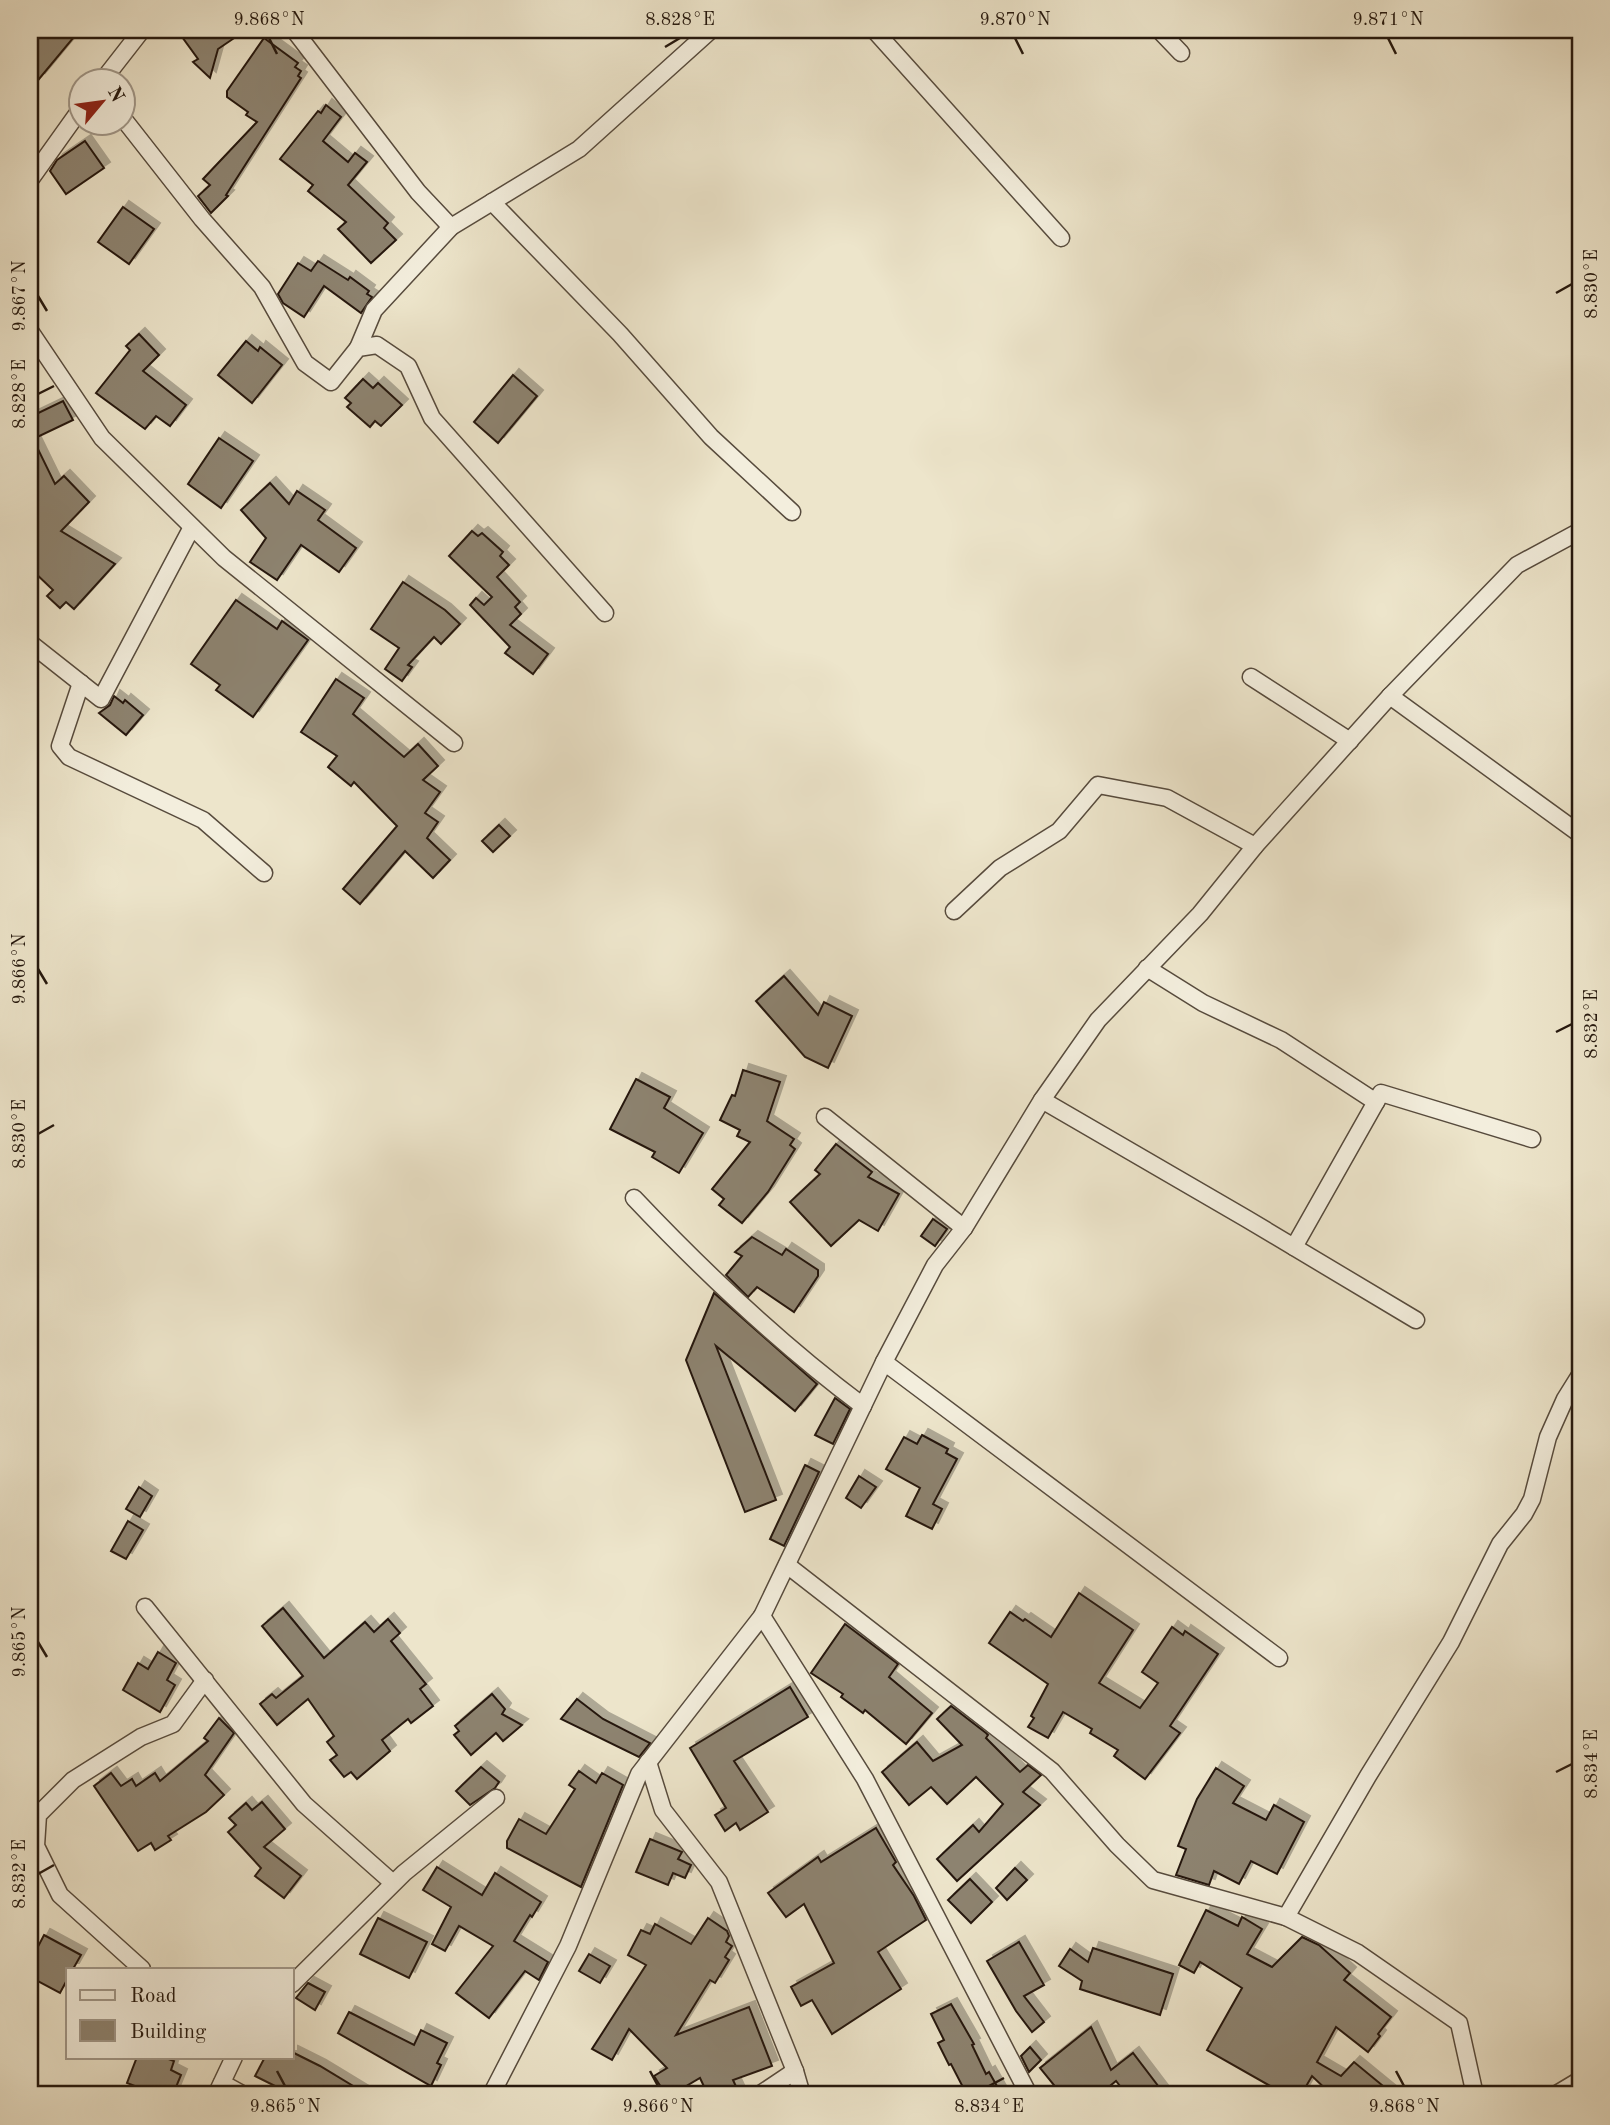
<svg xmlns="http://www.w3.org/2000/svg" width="1610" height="2125" font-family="'Old Standard TT',serif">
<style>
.building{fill:#8d8370;stroke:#25180e;stroke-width:2;filter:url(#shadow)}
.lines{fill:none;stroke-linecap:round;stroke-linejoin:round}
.minor-casing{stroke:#574b3d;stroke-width:19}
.minor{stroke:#f3eedd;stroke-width:16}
.ticks{fill:none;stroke:#25180e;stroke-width:2.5}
.neatline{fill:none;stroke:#25180e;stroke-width:2.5}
.ticks-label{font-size:18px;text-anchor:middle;fill:#25180e}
</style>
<defs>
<filter id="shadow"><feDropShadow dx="6" dy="-6" stdDeviation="0" flood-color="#0004"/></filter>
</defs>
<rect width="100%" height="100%" fill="#ede5cb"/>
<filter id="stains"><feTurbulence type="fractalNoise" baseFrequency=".00286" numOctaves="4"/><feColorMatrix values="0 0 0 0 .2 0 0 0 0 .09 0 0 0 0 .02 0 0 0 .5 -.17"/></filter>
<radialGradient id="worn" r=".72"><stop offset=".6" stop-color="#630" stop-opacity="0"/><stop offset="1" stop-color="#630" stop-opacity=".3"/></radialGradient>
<g class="building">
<path d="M30,30H65L74,37L39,79L30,72Z"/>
<path d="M177,30H246L218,49L210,78L193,62L198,59Z"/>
<path d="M264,38L298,63L295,67L301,71L298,76L301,78L226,195L228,196L211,213L198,196L210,185L203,179L257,122L246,115L248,112L227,97V91Z"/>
<path d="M326,105L341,117L323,141L348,162L355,153L367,162L348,185L388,223L384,228L396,240L371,263L338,229L346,222L308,191L313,185L280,159L318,111L321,113Z"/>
<path d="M85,141L104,168L66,194L50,171L57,160Z"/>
<path d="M123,207L154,229L129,264L98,242Z"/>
<path d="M318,261L348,280L350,277L369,291L367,294L372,297L361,313L324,286L304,317L283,303L278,294L298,263L311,271Z"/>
<path d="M139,334L159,355L143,371L186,405L170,426L156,416L145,429L96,393L130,350L126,346Z"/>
<path d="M246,341L258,351L260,347L282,365L252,403L218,375Z"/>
<path d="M513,375L537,396L498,443L474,422Z"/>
<path d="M363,379L373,388L378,383L402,405L381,426L375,421L370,427L347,407L351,403L345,398Z"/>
<path d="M63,401L73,420L33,439L55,484L64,476L89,502L61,531L115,564L74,609L66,602L60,608L47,596L53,590L30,568V417Z"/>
<path d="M219,438L253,461L221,508L188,484Z"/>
<path d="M270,483L289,504L297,491L325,510L318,520L356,548L339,572L301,545L277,580L250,562L266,538L241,510Z"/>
<path d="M472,531L478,536L482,533L503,552L500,556L509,565L497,577L520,602L515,607L521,614L510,625L548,654L533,674L505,653L510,647L470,605L476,598L484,605L492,597L449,556Z"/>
<path d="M403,582L445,610L460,624L441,644L434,637L408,665L412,667L402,681L385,669L399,648L371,629Z"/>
<path d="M236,600L277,629L282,621L308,640L253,717L216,690L220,685L191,664Z"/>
<path d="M336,679L364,698L353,714L404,757L418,744L438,766L423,780L440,792L425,813L438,822L427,838L450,860L433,878L405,851L360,904L343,889L397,826L354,782L351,786L328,767L337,756L301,732Z"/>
<path d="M114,696L123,703L125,700L143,715L126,735L99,713L110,705Z"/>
<path d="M499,825L510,836L493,852L482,841Z"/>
<path d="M784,976L818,1015L824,1002L852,1016L828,1068L805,1057L756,1001Z"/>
<path d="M743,1070L780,1082L767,1121L794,1139L790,1145L795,1149L768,1192L742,1223L719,1205L724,1199L712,1189L750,1142L737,1136L740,1130L720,1120L732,1095L735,1096Z"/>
<path d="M636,1079L670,1097L664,1108L703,1133L679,1173L652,1157L655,1152L610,1129Z"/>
<path d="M836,1144L872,1172L868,1177L899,1194L878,1231L859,1220L831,1246L790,1202L820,1174L815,1170Z"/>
<path d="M933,1219L947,1229L935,1246L921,1236Z"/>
<path d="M752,1237L782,1255L786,1249L818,1270V1276L794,1312L757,1287L748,1297L726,1275L742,1256L735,1252Z"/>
<path d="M714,1293L817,1384L795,1411L716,1346L776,1500L745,1512L686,1360Z"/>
<path d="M835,1398L850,1409L833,1444L815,1435Z"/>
<path d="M922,1435L948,1449L946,1453L957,1459L933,1504L942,1509L932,1529L906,1516L920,1488L886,1469L904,1437L917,1444Z"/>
<path d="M805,1465L819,1472L784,1546L770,1539Z"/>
<path d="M859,1476L876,1487L861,1508L846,1498Z"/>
<path d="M139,1487L152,1496L140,1517L126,1509Z"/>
<path d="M128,1521L143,1530L126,1559L111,1551Z"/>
<path d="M1079,1593L1133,1630L1099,1683L1140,1708L1158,1683L1142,1672L1172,1627L1183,1635L1185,1631L1218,1654L1170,1726L1180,1733L1145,1779L1114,1756L1118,1750L1090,1733L1092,1729L1063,1712L1048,1738L1028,1727L1034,1718L1031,1716L1048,1684L989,1643L1010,1612L1023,1621L1025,1619L1051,1637Z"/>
<path d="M283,1608L324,1658L365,1622L374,1632L388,1619L400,1633L391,1641L426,1684L420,1689L433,1706L411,1723L408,1719L382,1740L390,1751L357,1779L351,1772L344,1777L330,1760L337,1755L327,1742L334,1736L308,1699L277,1725L260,1704L272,1694L276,1698L303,1676L262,1626Z"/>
<path d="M845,1624L898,1664L889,1677L932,1713L906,1744L865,1710L863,1713L841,1697L843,1694L811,1673Z"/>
<path d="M158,1652L176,1663L167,1680L175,1685L160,1712L123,1690L138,1663L148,1669Z"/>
<path d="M790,1687L808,1717L734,1761L768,1812L740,1830L736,1823L725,1831L715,1815L726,1808L690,1748Z"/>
<path d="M492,1694L505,1709L502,1714L522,1725L503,1741L496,1733L471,1755L454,1735L459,1731L455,1726Z"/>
<path d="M577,1699L603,1719L650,1743L639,1757L561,1719Z"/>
<path d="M951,1706L986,1733L988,1735L986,1738L1020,1772L1028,1765L1041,1775L1023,1792L1040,1805L957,1881L937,1859L973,1825L979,1832L1003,1804L976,1777L947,1804L931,1787L909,1805L882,1772L917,1742L933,1761L962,1745L937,1719Z"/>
<path d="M219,1718L234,1733L205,1775L224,1795L206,1812L168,1836L171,1840L155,1850L151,1843L138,1851L94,1786L111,1773L121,1786L132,1779L136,1786L155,1773L160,1781L208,1741L204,1738Z"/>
<path d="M481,1767L499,1782L495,1788L470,1805L456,1791Z"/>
<path d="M1216,1768L1244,1786L1233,1803L1266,1820L1274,1805L1304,1822L1277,1874L1251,1861L1239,1884L1214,1871L1209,1885L1176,1875L1186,1849L1178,1846L1197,1799Z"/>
<path d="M579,1771L596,1783L602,1773L623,1785L581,1887L507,1848V1841L519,1819L546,1834L575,1789L569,1785Z"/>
<path d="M262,1802L285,1829L264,1847L301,1876L284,1898L255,1876L261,1868L228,1832L236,1825L229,1818L246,1803L252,1810Z"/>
<path d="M876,1828L896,1862L893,1865L914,1896L926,1920L878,1952L901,1989L832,2034L812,2000L801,2006L791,1987L834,1963L804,1904L786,1917L768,1893L818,1857L821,1862Z"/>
<path d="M650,1839L682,1852L678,1859L691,1865L685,1878L673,1873L668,1885L636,1872Z"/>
<path d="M437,1867L482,1895L495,1873L541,1902L532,1917L530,1915L514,1941L548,1962L539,1980L525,1971L489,2018L456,1993L493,1946L459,1926L445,1951L432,1944L451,1907L423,1890Z"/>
<path d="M1015,1868L1027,1880L1007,1900L996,1888Z"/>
<path d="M970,1879L992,1902L971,1923L948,1900Z"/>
<path d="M1206,1910L1238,1926L1242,1917L1262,1929L1247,1954L1272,1967L1302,1937L1319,1945L1350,1973L1344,1980L1391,2017L1378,2034L1380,2036L1368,2052L1336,2027L1317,2062L1341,2076L1354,2062L1394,2095H1332L1312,2076L1301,2095H1286L1207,2050L1242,1988L1200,1962L1194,1973L1179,1965Z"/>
<path d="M378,1918L427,1942L409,1978L360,1954Z"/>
<path d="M708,1918L727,1931L729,1936L726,1942L732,1946L725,1957L729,1960L715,1983L710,1980L676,2035L749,2007L772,2066L733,2080L740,2095H708L700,2078L671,2095H666L654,2076L667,2068L629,2029L612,2060L592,2049L646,1965L628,1955L641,1930L650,1934L655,1924L691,1944Z"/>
<path d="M44,1935L81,1955L73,1969H68V1978L60,1993L30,1977V1962Z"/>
<path d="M1019,1942L1044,1985L1024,1996L1044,2022L1032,2032L1016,2011L987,1961Z"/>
<path d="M1093,1948L1173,1974L1160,2015L1080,1989L1082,1981L1059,1966L1070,1949L1088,1962Z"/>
<path d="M589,1954L610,1966L600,1983L579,1971Z"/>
<path d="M308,1983L325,1992L315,2010L296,1998Z"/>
<path d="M951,2004L974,2044L972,2045L986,2074L989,2072L1002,2095H967L951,2064L949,2065L938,2043L944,2040L931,2014Z"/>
<path d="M349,2012L414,2045L421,2030L447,2043L437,2063L441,2065L431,2086L338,2033Z"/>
<path d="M1091,2027L1111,2070L1133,2053L1165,2095H1127L1116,2081L1099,2095H1062L1040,2068Z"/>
<path d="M1030,2047L1041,2060L1029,2072L1021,2056Z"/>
<path d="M292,2052L320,2066L368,2095H293L255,2076L265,2057H292Z"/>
<path d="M137,2057H163L174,2061L171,2070L181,2075L174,2092L164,2088L161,2095H158L127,2083Z"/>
</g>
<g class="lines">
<g class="minor-casing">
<g id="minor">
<path d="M294,30L418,192L451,227"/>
<path d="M874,30L1061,238"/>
<path d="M1159,30L1181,53"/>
<path d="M103,80L142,30"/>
<path d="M122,117L202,219L262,287L305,363L331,382L358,348L377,345L408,366L432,418L605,613"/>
<path d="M30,180L80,110"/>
<path d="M492,202L620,334L711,437L792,512"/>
<path d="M30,331L102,438L224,558L454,743"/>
<path d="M358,348L374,310L451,227L579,149L711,30"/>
<path d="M30,643L101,699L192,527"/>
<path d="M1251,677L1350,741"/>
<path d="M81,683L60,746L69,757L203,820L264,873"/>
<path d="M1390,696L1580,834"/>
<path d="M954,911L1000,868L1059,831L1098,785L1167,798L1255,846"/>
<path d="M1147,968L1203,1003L1281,1040L1376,1102"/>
<path d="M1042,1100L1247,1219L1416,1320"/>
<path d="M825,1117L964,1228"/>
<path d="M634,1198C705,1273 780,1344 863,1406"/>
<path d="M1294,1247L1381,1093L1532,1139"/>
<path d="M884,1362L1279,1658"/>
<path d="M787,1565L1052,1771L1117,1845L1153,1880L1286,1917L1358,1953L1459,2023L1475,2095"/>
<path d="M145,1607L304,1804L393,1883"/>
<path d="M762,1616L865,1779L1029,2095"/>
<path d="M648,1762L663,1810L719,1882L795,2071L802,2095"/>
<path d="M1286,1917L1368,1776L1451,1642L1500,1544L1524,1514L1532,1499L1548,1437L1565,1399L1580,1375"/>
<path d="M142,1969L60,1895L36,1846L38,1815L73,1780L141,1737L173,1724L205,1680"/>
<path d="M292,1984L404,1873L496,1798"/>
<path d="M222,2083L244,2095"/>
<path d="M216,2095L234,2057"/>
<path d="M491,2095L568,1946L639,1774L762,1616L884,1362L935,1265L964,1228L1042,1100L1098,1020L1200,914L1255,846L1390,696L1517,565L1580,531"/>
<path d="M759,2095L795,2071"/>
<path d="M1555,2095L1580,2080"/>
</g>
</g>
<use href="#minor" class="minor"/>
</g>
<path class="ticks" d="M269,38L277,54M1015,38L1023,54M1388,38L1396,54M665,47L680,38M1556,293L1572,284M38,296L47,311M38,394L54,386M38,969L47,984M1556,1032L1572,1024M38,1134L54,1125M38,1642L47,1657M1556,1772L1572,1764M38,1874L54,1865M277,2071L285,2086M650,2071L658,2086M1396,2071L1404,2086M989,2086L1004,2078"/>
<rect width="1610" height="2125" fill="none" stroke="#ede5cb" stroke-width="77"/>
<rect x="66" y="1968" width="228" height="91" fill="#f3eedd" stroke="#a1988a" stroke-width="2"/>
<rect x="80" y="1990" width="35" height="10" fill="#f3eedd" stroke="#a1988a" stroke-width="2"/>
<text x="130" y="2002" font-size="21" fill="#25180e">Road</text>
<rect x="80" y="2020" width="35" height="21" fill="#8d8370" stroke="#a1988a" stroke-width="2"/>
<text x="130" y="2038" font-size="21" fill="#25180e">Building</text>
<g transform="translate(102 102) rotate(61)"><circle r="33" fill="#f3eedd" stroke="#a1988a" stroke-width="2"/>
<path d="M0-5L12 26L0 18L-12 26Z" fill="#8f2418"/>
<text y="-10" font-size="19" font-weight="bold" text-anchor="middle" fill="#25180e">N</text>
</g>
<rect x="38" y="38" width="1534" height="2048" class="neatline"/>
<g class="ticks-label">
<text x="269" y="25">9.868°N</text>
<text x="680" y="25">8.828°E</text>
<text x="1015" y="25">9.870°N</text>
<text x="1388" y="25">9.871°N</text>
<text transform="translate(1591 284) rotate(-90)" y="6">8.830°E</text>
<text transform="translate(19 296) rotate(-90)" y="6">9.867°N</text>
<text transform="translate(19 394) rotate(-90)" y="6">8.828°E</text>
<text transform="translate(19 969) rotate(-90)" y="6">9.866°N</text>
<text transform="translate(1591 1024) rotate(-90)" y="6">8.832°E</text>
<text transform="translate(19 1134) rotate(-90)" y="6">8.830°E</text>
<text transform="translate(19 1642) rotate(-90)" y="6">9.865°N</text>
<text transform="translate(1591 1764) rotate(-90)" y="6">8.834°E</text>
<text transform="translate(19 1874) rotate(-90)" y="6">8.832°E</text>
<text x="285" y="2112">9.865°N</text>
<text x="658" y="2112">9.866°N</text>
<text x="989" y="2112">8.834°E</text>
<text x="1404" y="2112">9.868°N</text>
</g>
<rect width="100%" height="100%" filter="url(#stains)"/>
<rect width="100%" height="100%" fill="url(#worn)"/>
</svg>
